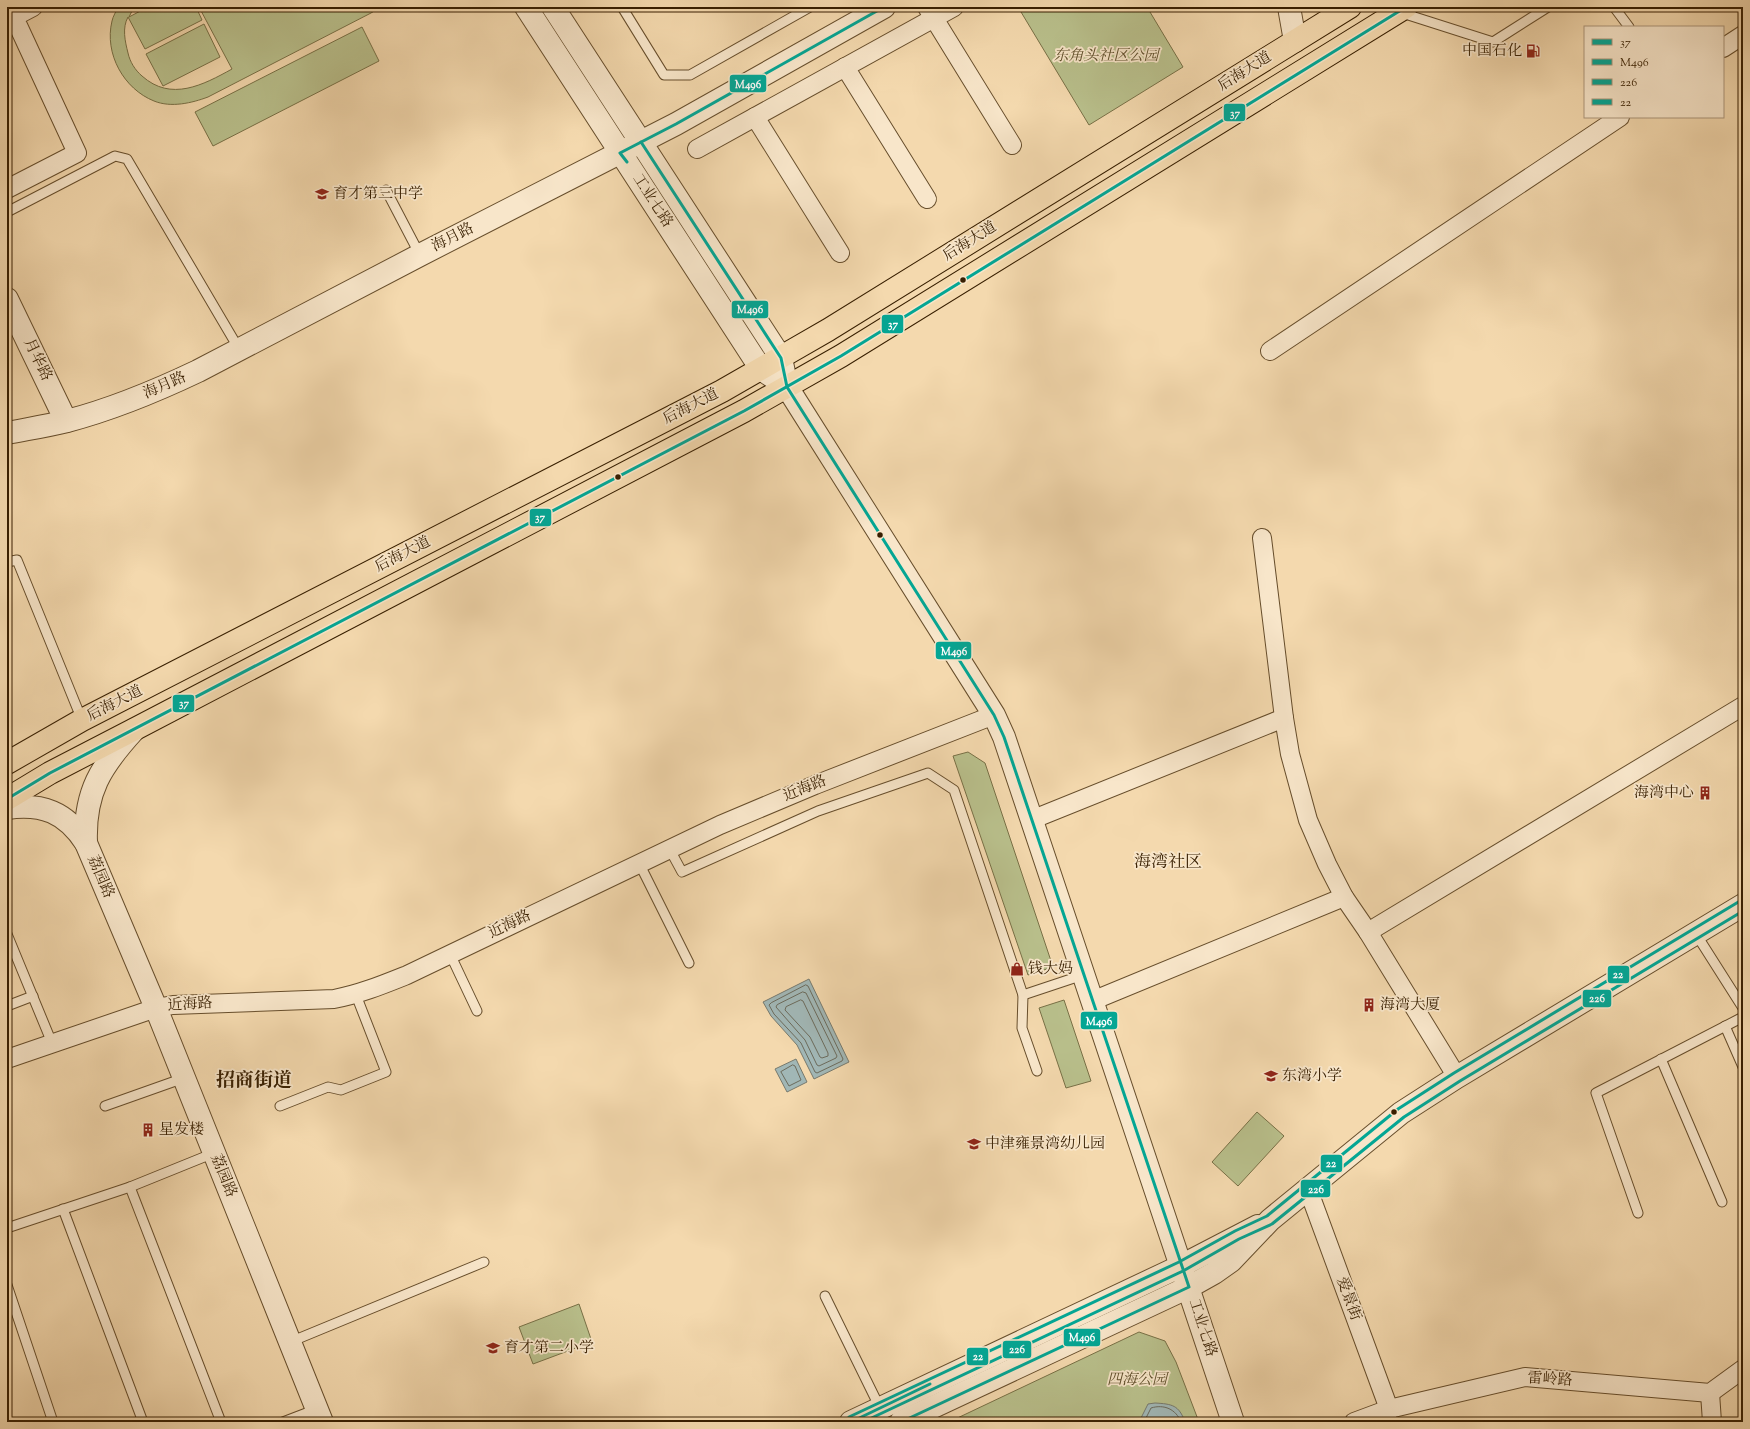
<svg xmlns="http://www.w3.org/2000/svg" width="1750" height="1429" font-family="'Sorts Mill Goudy','Noto Serif SC',serif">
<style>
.green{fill:#b9c08c;stroke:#787046}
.water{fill:#a1b7b6;stroke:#777a6e}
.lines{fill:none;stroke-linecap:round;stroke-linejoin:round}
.shore{stroke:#6c6b5c;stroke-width:1}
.service-casing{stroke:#674e2c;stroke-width:11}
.minor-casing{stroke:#674e2c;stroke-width:20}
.tertiary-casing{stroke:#674e2c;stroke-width:24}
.primary-casing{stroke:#381f01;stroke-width:24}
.service{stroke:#f8e6ca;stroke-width:9}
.minor{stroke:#f8e6ca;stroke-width:18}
.tertiary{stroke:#f8e6ca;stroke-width:22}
.primary{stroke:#f4d9ae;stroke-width:22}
.bus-1-casing{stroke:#f8e6ca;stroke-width:6}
.bus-2-casing{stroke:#f8e6ca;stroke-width:6}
.bus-3-casing{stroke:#f8e6ca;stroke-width:6}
.bus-4-casing{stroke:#f8e6ca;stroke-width:6}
.bus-1{stroke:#04a694;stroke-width:3}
.bus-2{stroke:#04a694;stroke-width:3}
.bus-3{stroke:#04a694;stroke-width:3}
.bus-4{stroke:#04a694;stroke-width:3}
.bus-dot{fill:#381f01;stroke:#f8e6ca;stroke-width:1.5}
.labels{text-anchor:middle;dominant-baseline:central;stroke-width:3.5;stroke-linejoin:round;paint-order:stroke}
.poi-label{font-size:15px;fill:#381f01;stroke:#f8e6ca;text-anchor:start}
.park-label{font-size:15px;font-style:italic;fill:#5f4f2b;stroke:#f8e6ca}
.street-label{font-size:15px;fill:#381f01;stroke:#f8e6ca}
.quarter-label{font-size:17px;fill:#381f01;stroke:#f8e6ca}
.district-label{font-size:19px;font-weight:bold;fill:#381f01;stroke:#f8e6ca}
.line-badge{stroke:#f8e6ca;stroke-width:1.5}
.badge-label{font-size:11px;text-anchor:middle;font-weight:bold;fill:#fff}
</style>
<rect width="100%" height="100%" fill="#f4d9ae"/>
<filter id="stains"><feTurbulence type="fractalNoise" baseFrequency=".005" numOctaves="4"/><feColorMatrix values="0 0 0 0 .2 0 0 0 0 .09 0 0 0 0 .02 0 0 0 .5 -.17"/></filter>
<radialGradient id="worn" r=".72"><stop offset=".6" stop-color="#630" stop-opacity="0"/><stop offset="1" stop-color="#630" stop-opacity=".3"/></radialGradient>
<g class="green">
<path d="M118,7H134L129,17L148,7H196L202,20L145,49L128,17C122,28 125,41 128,53C130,62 135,70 142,76C171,102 203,85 232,69L199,7H342L343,10L350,7H381L371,13L208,97C192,103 171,108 154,101C124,89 104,54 112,21C113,16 116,12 118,7Z"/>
<path d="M1018,7H1147L1183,67L1089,125Z"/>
<path d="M204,24L220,57L163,86L146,54Z"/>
<path d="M362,27L379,61L213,146L195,112Z"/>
<path d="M968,752L985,763L1053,967L1028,975L953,756Z"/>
<path d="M1064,1000L1091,1081L1066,1088L1039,1008Z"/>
<path d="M1257,1112L1284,1136L1238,1186L1212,1162Z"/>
<path d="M579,1304L592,1342L533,1364L519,1327Z"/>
<path d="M1139,1332L1165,1341L1176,1362L1199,1422H949Z"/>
</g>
<g class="water">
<path d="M809,979L849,1062L814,1079L797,1045L771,1016L763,1002Z"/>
<path d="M796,1059L807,1082L787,1092L775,1069Z"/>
<path d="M1155,1403C1172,1404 1179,1405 1185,1422H1139L1148,1404Z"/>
</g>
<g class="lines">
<g class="shore">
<path d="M806,985L808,986L843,1059L842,1061L817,1073L815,1072L801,1043L774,1014L769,1005L771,1003Z"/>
<path d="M803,992L806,993L837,1056L836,1058L819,1066L817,1065L805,1040L776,1007L777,1005Z"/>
<path d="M801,1000L803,1001L828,1053V1056L822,1058L820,1057L810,1037L785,1010L786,1007Z"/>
<path d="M793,1065L795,1066L801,1080L789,1086L781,1072Z"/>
<path d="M1144,1422L1151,1408C1164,1404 1176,1409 1181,1422"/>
</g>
<g class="service-casing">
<g id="service">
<path d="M622,7L664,75H690L810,7"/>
<path d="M1614,7L1629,27"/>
<path d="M1402,13L1493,42L1548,7"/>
<path d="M386,190L420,255"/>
<path d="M7,212L115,156L127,159L239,349"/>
<path d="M7,562L17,560L82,720"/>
<path d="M669,848L682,872L818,811L928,773L954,790L1023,995L1022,1028L1037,1071"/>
<path d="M639,863L689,963"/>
<path d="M7,934L52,1043"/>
<path d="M1696,934L1743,1008"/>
<path d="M450,954L477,1011"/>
<path d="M1023,995L1083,975"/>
<path d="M7,1006L33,996"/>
<path d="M1725,1026L1743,1067"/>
<path d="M1661,1059L1722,1202"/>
<path d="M105,1106L184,1078"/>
<path d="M280,1106L328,1087L341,1090L386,1072L356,995"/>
<path d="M130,1187L221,1422"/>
<path d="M63,1209L143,1422"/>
<path d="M1638,1213L1596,1093L1743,1017"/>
<path d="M7,1228L130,1187L214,1153"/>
<path d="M7,1285L53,1422"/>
<path d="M825,1296L880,1408"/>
<path d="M290,1342L484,1262"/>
<path d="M1389,1409L1393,1422"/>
<path d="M283,1422L317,1409"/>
</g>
</g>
<g class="minor-casing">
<g id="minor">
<path d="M927,7L1012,145"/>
<path d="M1723,48L1743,35"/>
<path d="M845,67L927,199"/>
<path d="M755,117L840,253"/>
<path d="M697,149L954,7"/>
<path d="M7,189L77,153L14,17L33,7"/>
<path d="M1270,351L1620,117"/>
<path d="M1262,538L1284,718L1290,754L1308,820L1327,864L1344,897L1368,932L1457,1077"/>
<path d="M1031,820L1284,718"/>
<path d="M1368,932L1743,706"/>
<path d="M1092,1001L1344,897"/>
<path d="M7,1059L156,1008L173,1005L334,999C360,994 382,985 407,975L720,825L815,785L994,715"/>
<path d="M1308,1189L1389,1409"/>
<path d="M1710,1393L1712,1422"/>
<path d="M1354,1422L1389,1409L1525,1377L1710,1393L1743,1369"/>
</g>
</g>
<g class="tertiary-casing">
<g id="tertiary">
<path d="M526,7L761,369L777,380"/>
<path d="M553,7L781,358L787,387L994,715L1004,737L1233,1422"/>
<path d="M1289,7L1295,41"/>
<path d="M7,299L66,421"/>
<path d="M7,433C27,429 47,426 67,421C113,409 156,391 198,371L420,255L676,124L884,7"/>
<path d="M7,808C42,803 66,812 86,843L156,1008L322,1422"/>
<path d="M86,843C84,792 101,766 134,730"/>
<path d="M851,1422L1181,1266L1258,1226"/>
<path d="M901,1422L1189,1287L1214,1273L1231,1261L1270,1220L1401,1113L1457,1077L1743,905"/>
</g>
</g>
<g class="primary-casing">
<g id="primary">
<path d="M7,763L82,720L722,391L828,330L1350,7"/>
<path d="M7,799L50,773L135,729L744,411L841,356L1406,7"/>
</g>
</g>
<use href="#service" class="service"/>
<use href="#minor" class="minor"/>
<use href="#tertiary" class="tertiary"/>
<use href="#primary" class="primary"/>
<g class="bus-1-casing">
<path id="bus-1" d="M7,799L50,773L744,411L841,356L1406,7"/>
</g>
<g class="bus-2-casing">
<g id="bus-2">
<path d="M641,142L781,358L787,387L994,715L1004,737L1189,1287L901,1422"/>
<path d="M627,162L620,153L676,124L884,7"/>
<path d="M851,1422L930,1384"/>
</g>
</g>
<g class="bus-3-casing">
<path id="bus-3" d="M863,1422L1183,1271L1239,1239L1272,1224L1404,1117L1460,1081L1743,911"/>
</g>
<g class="bus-4-casing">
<path id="bus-4" d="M849,1417L1179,1262L1235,1231L1267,1216L1398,1109L1454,1073L1740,901"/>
</g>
<use href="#bus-1" class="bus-1"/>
<use href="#bus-2" class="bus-2"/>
<use href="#bus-3" class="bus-3"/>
<use href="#bus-4" class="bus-4"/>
</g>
<defs>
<g id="fuel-bare" transform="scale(1.08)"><path d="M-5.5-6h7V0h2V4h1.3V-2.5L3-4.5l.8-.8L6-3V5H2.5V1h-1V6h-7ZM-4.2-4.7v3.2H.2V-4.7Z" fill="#8f2418" stroke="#f8e6ca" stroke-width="2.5" paint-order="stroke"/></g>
<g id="school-bare" transform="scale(1.08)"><path d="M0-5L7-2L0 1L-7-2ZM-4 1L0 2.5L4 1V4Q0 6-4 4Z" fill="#8f2418" stroke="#f8e6ca" stroke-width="2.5" paint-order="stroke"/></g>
<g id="building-bare" transform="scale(1.08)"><path d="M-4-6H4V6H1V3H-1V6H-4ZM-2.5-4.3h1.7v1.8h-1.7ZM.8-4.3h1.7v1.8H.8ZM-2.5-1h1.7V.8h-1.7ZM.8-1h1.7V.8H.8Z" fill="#8f2418" stroke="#f8e6ca" stroke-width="2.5" paint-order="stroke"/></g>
<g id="shop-bare" transform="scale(1.08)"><path d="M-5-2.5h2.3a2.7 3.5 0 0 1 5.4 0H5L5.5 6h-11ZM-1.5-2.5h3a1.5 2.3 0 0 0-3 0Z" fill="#8f2418" stroke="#f8e6ca" stroke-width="2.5" paint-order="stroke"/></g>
</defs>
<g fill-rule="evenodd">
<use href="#fuel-bare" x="1533" y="51"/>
<use href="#school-bare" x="322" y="194"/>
<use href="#building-bare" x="1705" y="793"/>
<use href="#shop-bare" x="1017" y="969"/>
<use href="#building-bare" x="1369" y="1005"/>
<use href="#school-bare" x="1271" y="1076"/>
<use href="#building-bare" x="148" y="1130"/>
<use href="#school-bare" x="974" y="1144"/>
<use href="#school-bare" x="493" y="1348"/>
</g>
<g class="bus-dot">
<circle cx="963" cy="280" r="3.5"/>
<circle cx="618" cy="477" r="3.5"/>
<circle cx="880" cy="535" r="3.5"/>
<circle cx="1394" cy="1112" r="3.5"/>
</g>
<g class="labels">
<g class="poi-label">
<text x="1522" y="51" text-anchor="end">中国石化</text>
<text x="333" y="194">育才第三中学</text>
<text x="1694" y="793" text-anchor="end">海湾中心</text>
<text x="1028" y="969">钱大妈</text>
<text x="1380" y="1005">海湾大厦</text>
<text x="1282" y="1076">东湾小学</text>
<text x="159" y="1130">星发楼</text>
<text x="985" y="1144">中津雍景湾幼儿园</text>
<text x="504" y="1348">育才第二小学</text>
</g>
<g class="park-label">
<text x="1106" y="56">东角头社区公园</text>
<text x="1137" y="1380">四海公园</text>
</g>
<g class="street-label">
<text transform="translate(1245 72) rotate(-32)">后海大道</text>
<text transform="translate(652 201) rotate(57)">工业七路</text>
<text transform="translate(453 238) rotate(-27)">海月路</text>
<text transform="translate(970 242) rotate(-32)">后海大道</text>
<text transform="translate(37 360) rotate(64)">月华路</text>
<text transform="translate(165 386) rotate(-24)">海月路</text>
<text transform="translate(691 407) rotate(-27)">后海大道</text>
<text transform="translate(403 555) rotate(-27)">后海大道</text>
<text transform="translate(115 704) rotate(-27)">后海大道</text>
<text transform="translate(805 789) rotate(-22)">近海路</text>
<text transform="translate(100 877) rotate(67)">荔园路</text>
<text transform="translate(510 925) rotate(-26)">近海路</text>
<text transform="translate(190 1005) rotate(-4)">近海路</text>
<text transform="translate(223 1176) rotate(68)">荔园路</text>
<text transform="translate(1348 1299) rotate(70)">爱景街</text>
<text transform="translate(1202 1328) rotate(72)">工业七路</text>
<text transform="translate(1550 1380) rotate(3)">雷岭路</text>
</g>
<g class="quarter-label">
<text x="1168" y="863">海湾社区</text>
</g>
<g class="district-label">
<text x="254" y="1081">招商街道</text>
</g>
</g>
<g class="line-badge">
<rect x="729" y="74" width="38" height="19" rx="4" fill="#04a694"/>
<rect x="1223" y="103" width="23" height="19" rx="4" fill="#04a694"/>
<rect x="731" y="300" width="38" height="19" rx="4" fill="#04a694"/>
<rect x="881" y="314" width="23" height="20" rx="4" fill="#04a694"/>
<rect x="529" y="508" width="23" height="19" rx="4" fill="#04a694"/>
<rect x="935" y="641" width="37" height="19" rx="4" fill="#04a694"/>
<rect x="172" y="694" width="23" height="19" rx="4" fill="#04a694"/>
<rect x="1607" y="965" width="23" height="19" rx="4" fill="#04a694"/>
<rect x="1582" y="989" width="30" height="19" rx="4" fill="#04a694"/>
<rect x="1080" y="1011" width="38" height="19" rx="4" fill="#04a694"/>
<rect x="1320" y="1154" width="23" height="19" rx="4" fill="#04a694"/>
<rect x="1300" y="1179" width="31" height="19" rx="4" fill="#04a694"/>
<rect x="1063" y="1328" width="38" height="19" rx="4" fill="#04a694"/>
<rect x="1002" y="1340" width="30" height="19" rx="4" fill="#04a694"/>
<rect x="966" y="1347" width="23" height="19" rx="4" fill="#04a694"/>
</g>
<g class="badge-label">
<text x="748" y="88">M496</text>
<text x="1235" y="117">37</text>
<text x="750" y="313">M496</text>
<text x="893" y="328">37</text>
<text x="540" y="521">37</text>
<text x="954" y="655">M496</text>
<text x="184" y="707">37</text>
<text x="1618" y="978">22</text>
<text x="1597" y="1002">226</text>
<text x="1099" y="1025">M496</text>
<text x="1331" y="1167">22</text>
<text x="1316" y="1193">226</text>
<text x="1082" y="1341">M496</text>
<text x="1017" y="1353">226</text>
<text x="978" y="1360">22</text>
</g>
<rect width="1750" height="1429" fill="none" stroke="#f4d9ae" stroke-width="24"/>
<rect x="8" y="8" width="1734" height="1413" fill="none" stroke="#381f01" stroke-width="2"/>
<rect x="12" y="12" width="1726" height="1405" fill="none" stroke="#381f01"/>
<rect x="1584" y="26" width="140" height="92" fill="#f8e6ca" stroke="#ab967a"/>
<rect x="1592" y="39" width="20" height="6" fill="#04a694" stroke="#ab967a"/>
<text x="1620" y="46" font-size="12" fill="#381f01">37</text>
<rect x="1592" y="59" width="20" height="6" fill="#04a694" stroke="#ab967a"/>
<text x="1620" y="66" font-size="12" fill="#381f01">M496</text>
<rect x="1592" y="79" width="20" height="6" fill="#04a694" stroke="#ab967a"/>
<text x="1620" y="86" font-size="12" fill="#381f01">226</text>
<rect x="1592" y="99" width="20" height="6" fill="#04a694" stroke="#ab967a"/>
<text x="1620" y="106" font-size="12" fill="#381f01">22</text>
<rect width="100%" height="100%" filter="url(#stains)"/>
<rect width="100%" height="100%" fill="url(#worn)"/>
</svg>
